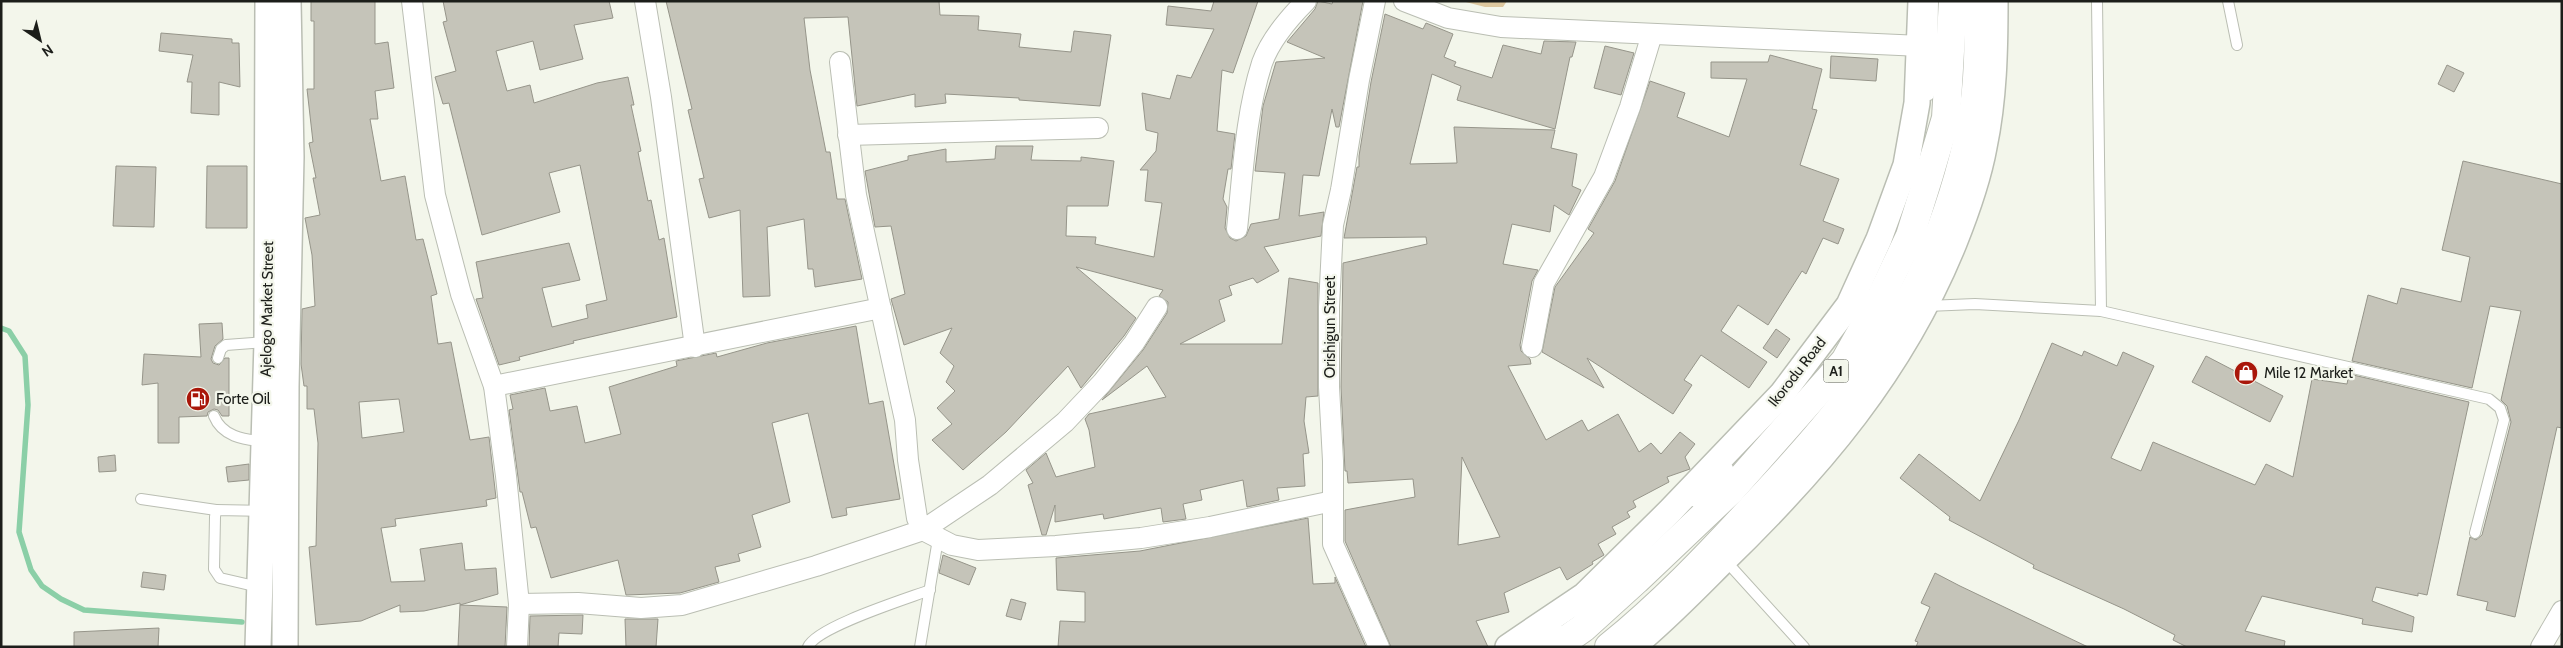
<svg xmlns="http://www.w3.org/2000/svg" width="2563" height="648" font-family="Cabin,sans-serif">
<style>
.green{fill:#ddc89f}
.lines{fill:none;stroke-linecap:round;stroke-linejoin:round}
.stream{stroke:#8bcfa7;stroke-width:5.5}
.building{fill:#c5c4b9;stroke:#96958a;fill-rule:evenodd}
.service-casing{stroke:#babeb3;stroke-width:12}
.minor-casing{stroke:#babeb3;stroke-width:22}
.tertiary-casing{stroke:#babeb3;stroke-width:28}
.motorway-casing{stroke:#babeb3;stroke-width:30}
.service{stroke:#fff;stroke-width:10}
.minor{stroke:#fff;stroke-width:20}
.tertiary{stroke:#fff;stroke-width:25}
.motorway{stroke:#fff;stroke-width:28}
.labels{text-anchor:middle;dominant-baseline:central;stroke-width:4.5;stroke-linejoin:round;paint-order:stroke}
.shield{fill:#f3f6eb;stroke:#5c5f59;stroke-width:1}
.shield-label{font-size:14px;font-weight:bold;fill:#1c1e1a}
.street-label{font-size:15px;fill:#1c1e1a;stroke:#f3f6eb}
.poi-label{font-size:15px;fill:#1c1e1a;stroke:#f3f6eb;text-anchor:start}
</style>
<rect width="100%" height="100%" fill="#f3f6eb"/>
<path class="green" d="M1462,1H1507L1503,7H1485Z"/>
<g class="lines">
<path class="stream" d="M1,328L9,331L25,356L28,405L19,532L31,570L42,586L61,599L84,610L242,622"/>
</g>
<g class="building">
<path d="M311,1H375V44L388,42L394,88L375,91L378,119H370L381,181L405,176L416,240L423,239L437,294L431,296L438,344L451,342L470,440L489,437L496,498L486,500L487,506L395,519L396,526L381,528L391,582L425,581L420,549L462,543L465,570L496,568L498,594L460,605V603L424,611L400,612V605L361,621L316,625L309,547L316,546L318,443L314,409H307V386H304L301,364L302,309L315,306L312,255L305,218L320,215L313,178H316L309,143L313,142L307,89H314V21H311ZM399,399L404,432L362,438L359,402Z"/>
<path d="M443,1H609L613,18L574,25L583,59L540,70L533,41L496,51L507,91L530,85L534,103L597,83L628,77L634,105H631L641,151L638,152L648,201L651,200L659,240L664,238L677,317L573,341L574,343L519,357L520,360L499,365L476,299L483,298L476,262L569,243L580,280L542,288L552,327L588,318L586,305L607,300L580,165L549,173L560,212L482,235L449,103L443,104L435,77L456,71L443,22L447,21Z"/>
<path d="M666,1H939L940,15L979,16L978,30L1021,34L1019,47L1071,52L1074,31L1111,35L1100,106L1019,100V98L945,94L946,103L915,107V94L857,106L848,17L804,18L810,70L826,152H830L837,199H845L862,279L815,287L813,269H808L804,219L767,227L770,296L743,297L740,210L709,218L699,179L704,178L688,110L692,109Z"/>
<path d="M1214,1H1258L1233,73L1222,70L1217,131L1235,134L1231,169H1228L1223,199L1227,207L1225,228L1230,238L1236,241L1246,236L1251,224L1279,219L1285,173L1255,171L1263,106L1276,62L1325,58L1287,42L1315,9L1318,1L1332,4L1333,1H1363L1339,127H1336L1332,109L1319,176L1303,175L1299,216L1324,212L1321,236L1264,247L1279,271L1257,283L1253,278L1229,286L1232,295L1219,300L1225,321L1180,344H1282L1289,278L1318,283V396L1306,397L1304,421L1309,453L1303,454L1305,486L1277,488L1279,500L1247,507L1243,480L1200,490L1202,500L1183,504L1186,519L1163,522L1161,508L1104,519L1103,514L1055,522V505L1046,535H1042L1028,485L1033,483L1026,470L1046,453L1056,477L1095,467L1089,430L1085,419L1089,414L1166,397L1147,366L1102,400L1143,350L1167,313L1168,302L1159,296L1163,290L1076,267L1136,318L1124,336L1081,388L1068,366L1006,432L963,470L932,440L952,424L937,408L955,391L946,382L954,366L940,353L952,328L904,345L891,299L905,294L891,226L875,227L865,171L908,160V156L946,149V162L995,159L996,146H1033L1031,160L1081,161V157L1114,161L1108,206H1067L1066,236L1096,237L1095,244L1154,257L1162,203L1145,201L1148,170H1140L1156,151L1158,133L1146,130L1142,93L1170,99L1177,75L1191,78L1214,29L1166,25L1168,6L1211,11Z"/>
<path d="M1385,14L1423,29L1426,23L1453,34L1444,57L1456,62L1454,66L1492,78L1503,45L1541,54L1544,41L1576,42L1572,57H1570L1555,129L1457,100L1461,86L1432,74L1410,164L1457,163L1454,127L1555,130L1551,148L1577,154L1572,186L1581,190L1569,215L1554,205L1550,232L1512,224L1503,264L1538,270L1532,281L1520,345L1521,351L1530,359L1531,364L1508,366L1546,440L1582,420L1588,431L1618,414L1639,452L1651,443L1661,454L1680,432L1695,444L1685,457L1690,469L1667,477L1669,482L1633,501L1636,507L1627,512L1630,517L1612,527L1616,534L1598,544L1604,555L1592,562L1593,564L1567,580L1560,567L1504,593L1509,612L1476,621L1488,647H1391L1345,541V510L1415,497L1413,479L1348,483L1347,471H1345L1341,387L1343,263L1427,244L1426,237L1344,238L1357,167H1359V156L1371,82ZM1462,457L1500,537L1458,545Z"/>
<path d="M161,33L232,39V43H239L240,87L219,82V115L191,113L192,82H187L193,55L159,51Z"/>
<path d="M1605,46L1634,53L1621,95L1594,88Z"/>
<path d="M1770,55L1822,69L1812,109L1817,110L1800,165L1839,179L1823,221L1844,229L1838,244L1823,238L1806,274L1802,271L1768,325L1738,305L1721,331L1767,362L1749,388L1701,355L1684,380L1692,385L1673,414L1587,358L1604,388L1542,352L1555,287L1594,233L1588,229L1615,181L1650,81L1685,93L1677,117L1729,137L1747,79L1711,78V62H1768Z"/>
<path d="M1831,56L1878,59L1876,81L1830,78Z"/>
<path d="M2447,65L2464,73L2454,92L2438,84Z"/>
<path d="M2463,161L2562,184V428L2557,427L2515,617L2486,610L2488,602L2457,595L2470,537L2476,540L2482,535L2511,422L2507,406L2501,400L2521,311L2490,306L2472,388L2352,361L2368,295L2397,304L2401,288L2461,302L2470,257L2442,250Z"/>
<path d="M116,166L156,167L154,227L113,226Z"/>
<path d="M207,166H247V228H206Z"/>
<path d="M222,323L223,339L215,346L211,359L213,363L219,365L225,358H229V416H222L218,410L214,409L208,412L207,416L179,417V443H158V383L142,385L144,354L201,357L199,324Z"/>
<path d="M856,326L869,404L883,401L900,499L846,508L847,515L832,518L808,413L772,423L790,502L752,515L761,547L738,554L740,561L715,567L719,582L680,593L626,595L618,560L551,578L536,527L531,528L522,492H520L509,410L513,409L510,395L545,388L550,411L577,406L585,443L621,434L609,387L677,366L676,361L716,353L717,357L767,343Z"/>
<path d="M1776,329L1790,339L1777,358L1763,348Z"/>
<path d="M2052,343L2082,356L2084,351L2117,366L2123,352L2154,366L2111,458L2141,471L2153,442L2255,485L2266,464L2293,477L2312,379L2347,384L2349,374L2469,402L2427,595L2418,593V596L2376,587L2372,601L2414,617L2412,632L2362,624L2363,619L2262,596L2245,631L2285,641L2284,647H2187L2173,640L2175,635L2124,609L2033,568L2034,565L1949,520L1950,517L1900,478L1919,454L1980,501L2019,420Z"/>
<path d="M2206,356L2283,396L2270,422L2192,382Z"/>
<path d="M115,455L116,471L99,472L98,457Z"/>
<path d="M249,464V480L228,482L226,467Z"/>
<path d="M1308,518L1313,584L1335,583V577L1366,647H1058L1060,621L1085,622V592L1057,590L1056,558L1140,551Z"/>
<path d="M943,555L976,568L969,585L939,573Z"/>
<path d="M143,572L166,575L164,590L141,587Z"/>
<path d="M1935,573L1960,586L2088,647H1916L1918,642L1915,641L1930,607L1921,603Z"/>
<path d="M1011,599L1026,603L1021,620L1006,616Z"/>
<path d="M460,605L507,607L505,647H458Z"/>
<path d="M583,615L582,634L559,633L558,647H529L530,616Z"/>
<path d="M625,619H658L656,647H626Z"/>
<path d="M159,628L158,647H74V632Z"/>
</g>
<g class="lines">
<g class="service-casing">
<g id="service">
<path d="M2097,1L2101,311"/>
<path d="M2228,1L2237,45"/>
<path d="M1929,95L1932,68L1933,1"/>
<path d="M1927,306L1975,304L2101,311L2489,399L2500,408L2504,420L2475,533"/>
<path d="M218,358L221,349L226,345L266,342"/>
<path d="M214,416C222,436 243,440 263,441"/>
<path d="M141,499L216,510"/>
<path d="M1695,502L1728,468"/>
<path d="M1725,560L1804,647"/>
<path d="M259,587L220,578L214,569L215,517L216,510L262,511"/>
<path d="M808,647C816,627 906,599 930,590"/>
<path d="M920,647L938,539"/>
<path d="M1531,647L1558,630"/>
</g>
</g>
<g class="minor-casing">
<g id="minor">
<path d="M412,1L435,195L461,294L494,386L506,476L519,604L517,647"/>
<path d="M645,1L661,97L695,347"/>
<path d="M1375,1L1359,80L1341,190L1333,225L1329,307V387L1333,461V544L1379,647"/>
<path d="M1404,1L1448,18L1501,27L1921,46"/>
<path d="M848,135L1098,128"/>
<path d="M1237,229C1243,174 1245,116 1262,63C1270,41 1289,18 1306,1"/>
<path d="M1157,307L1134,343L1102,383L1065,422L990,485L923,530L952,545L978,550L1056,546L1141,538L1210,527L1333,501"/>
<path d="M1532,347L1544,283L1604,177L1630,107L1652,34"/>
<path d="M494,386L881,308"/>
<path d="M519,604L578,603L641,608L682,605L816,566L923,530L917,518L908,460L905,420L856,195L840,62"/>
<path d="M2541,647L2562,611"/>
</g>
</g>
<g class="tertiary-casing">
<g id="tertiary">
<path d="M258,647L267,342L268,1"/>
<path d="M285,647L286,387L291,157L288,1"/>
<path d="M1508,647L1585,595L1671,510L1782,394L1849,305L1879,239L1906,165L1917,103L1921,1"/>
<path d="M1632,647C1664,621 1693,591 1722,562C1820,467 1902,371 1954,243C1966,213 1978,180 1984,147C1994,99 1995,50 1995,1"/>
</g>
</g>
<g class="motorway-casing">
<g id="motorway">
<path d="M1556,647L1583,628L1636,580L1731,490L1845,361L1882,295L1910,236L1929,175L1946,118L1953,1"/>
<path d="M1609,647C1661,605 1708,556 1753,507C1787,471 1820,435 1850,395C1910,317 1951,222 1971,125C1979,85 1979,42 1978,1"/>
</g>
</g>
<use href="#service" class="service"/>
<use href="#minor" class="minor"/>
<use href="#tertiary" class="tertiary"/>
<use href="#motorway" class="motorway"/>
</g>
<defs>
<g id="shop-disc" transform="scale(1.25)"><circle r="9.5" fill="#a9170a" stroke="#f3f6eb"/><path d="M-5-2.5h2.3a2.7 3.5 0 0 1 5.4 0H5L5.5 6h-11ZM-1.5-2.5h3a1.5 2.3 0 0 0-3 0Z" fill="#fff"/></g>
<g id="fuel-disc" transform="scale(1.25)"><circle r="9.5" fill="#a9170a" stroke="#f3f6eb"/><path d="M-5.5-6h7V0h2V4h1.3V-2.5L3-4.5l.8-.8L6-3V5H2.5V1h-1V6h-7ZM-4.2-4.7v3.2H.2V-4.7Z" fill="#fff"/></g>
</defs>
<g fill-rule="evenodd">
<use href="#shop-disc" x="2246" y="373"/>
<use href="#fuel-disc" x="198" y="399"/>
</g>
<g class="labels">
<rect class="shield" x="1823.5" y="359.5" width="25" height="23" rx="4"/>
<g class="shield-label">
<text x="1836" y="371">A1</text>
</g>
<g class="street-label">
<text transform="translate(267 309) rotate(-89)">Ajelogo Market Street</text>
<text transform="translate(1330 327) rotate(-90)">Orishigun Street</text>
<text transform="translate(1797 372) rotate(-52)">Ikorodu Road</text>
</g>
<g class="poi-label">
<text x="2264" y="373">Mile 12 Market</text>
<text x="216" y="399">Forte Oil</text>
</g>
</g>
<rect width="2563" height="648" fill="none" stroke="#1c1e1a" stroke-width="5"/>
<g transform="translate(40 40) rotate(145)" stroke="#f3f6eb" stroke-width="4" paint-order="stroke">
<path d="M0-4L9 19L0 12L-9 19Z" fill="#1c1e1a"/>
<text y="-8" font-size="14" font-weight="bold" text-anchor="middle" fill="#1c1e1a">N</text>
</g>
</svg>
